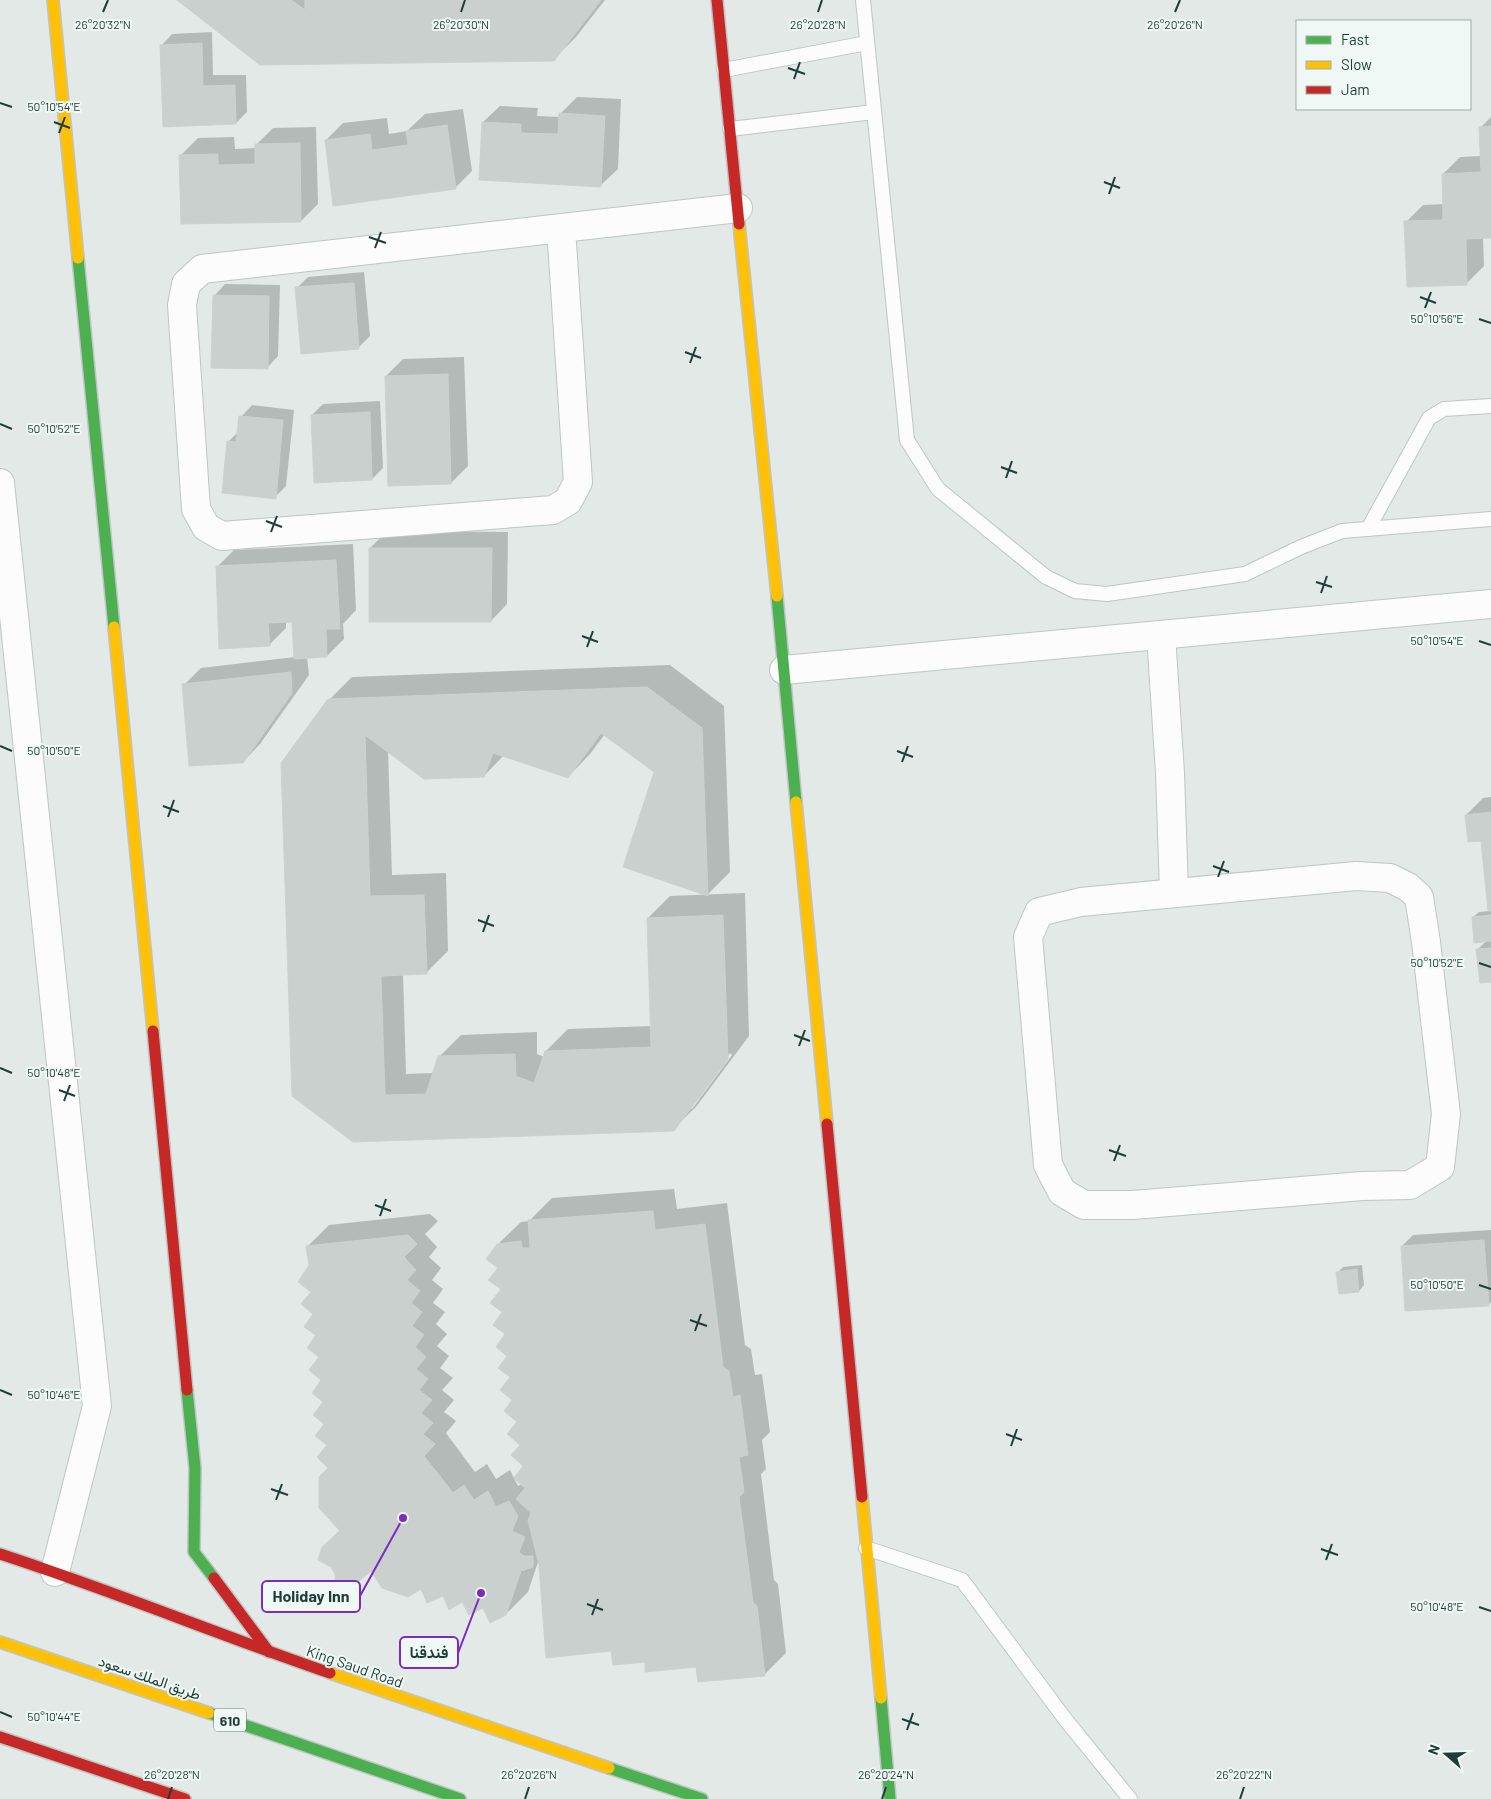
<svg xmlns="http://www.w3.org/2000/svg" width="1491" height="1799" font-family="Barlow,Vazirmatn,sans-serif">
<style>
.shadow{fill:#0003;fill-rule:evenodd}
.building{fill:#c9d0ce;stroke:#cbd2cf}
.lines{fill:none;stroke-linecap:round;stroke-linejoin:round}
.lane-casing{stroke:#bfc6c3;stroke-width:16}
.street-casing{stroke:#bfc6c3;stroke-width:30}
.fast-casing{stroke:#bec6c4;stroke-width:14}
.slow-casing{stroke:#bec6c4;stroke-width:14}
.jam-casing{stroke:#bec6c4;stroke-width:14}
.lane{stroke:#fbfcfb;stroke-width:14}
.street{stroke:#fbfcfb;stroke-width:28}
.fast{stroke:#4caf50;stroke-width:11}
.slow{stroke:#ffc107;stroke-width:11}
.jam{stroke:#c62828;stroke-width:11}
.ticks{fill:none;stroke:#1f3d38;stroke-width:2}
.labels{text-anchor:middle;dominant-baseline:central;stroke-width:4;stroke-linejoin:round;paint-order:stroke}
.shield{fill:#f0f8f5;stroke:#5e7571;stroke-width:1}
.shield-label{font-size:14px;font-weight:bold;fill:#1f3d38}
.street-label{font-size:15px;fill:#1f3d38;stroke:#f0f8f5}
.ticks-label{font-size:12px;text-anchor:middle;fill:#1f3d38;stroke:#f0f8f5;stroke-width:4;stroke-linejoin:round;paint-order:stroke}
.leader{fill:none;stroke:#7b2cbf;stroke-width:2}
.callout-dot{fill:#7b2cbf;stroke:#f0f8f5;stroke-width:2}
.callout{fill:#f0f8f5;stroke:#7b2cbf;stroke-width:2}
.callout-label{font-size:16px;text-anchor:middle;font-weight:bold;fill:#1f3d38}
</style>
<rect width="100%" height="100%" fill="#e2e9e6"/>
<g class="shadow">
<path d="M178,0H605L576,37L553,60L260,64Z"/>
<path d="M212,32L213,75H246L247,112L236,123L161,46L172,34Z"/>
<path d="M577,97L621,99L618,169L601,185L483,122L500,106L538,108L537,116L560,117V114Z"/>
<path d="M463,109L472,171L455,188L326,140L343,123L387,118L389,134L407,131L425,114Z"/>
<path d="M1491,117V236L1483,237L1484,266L1467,283L1406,222L1423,205L1444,204L1443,174L1460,157L1482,156L1481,127Z"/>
<path d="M316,127L318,204L301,221L181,155L198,138L234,137L235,149L256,148V145L273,128Z"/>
<path d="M364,272L370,336L358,348L297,288L308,277Z"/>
<path d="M225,284L280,285L278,356L267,368L214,296Z"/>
<path d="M464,357L468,466L451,483L386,376L403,359Z"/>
<path d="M380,401L383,468L372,479L312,415L323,404Z"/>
<path d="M252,405L294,410L286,486L275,497L228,442L239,431L241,417Z"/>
<path d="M387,531L508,532L507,604L491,621L370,548Z"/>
<path d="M353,544L356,610L343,624L344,639L327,656L307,657L309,675L260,744L243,762L184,685L201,668L295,657L293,620L286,621V628L269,645L217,567L234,550Z"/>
<path d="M670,665L724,706L730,872L708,894L655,772L605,734L590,754L568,777L504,755L484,776L388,750L392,875L446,873L448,951L426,973L403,974L406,1074L434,1073L439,1057L461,1035L537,1032V1054L544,1057L546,1051L568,1029L652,1026L648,918L670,896L745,893L749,1036L696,1107L673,1129L354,1141L329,700L352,677ZM730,1053L732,1055L692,1109H688Z"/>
<path d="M1491,797V980L1477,950L1487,940L1473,917L1479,912L1489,911L1482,840L1466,815L1483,798Z"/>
<path d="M674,1189L677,1209L727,1203L745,1345L751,1349L755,1375L762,1374L770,1432L762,1440L766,1469L761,1474L774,1580L778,1584L786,1653L764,1675L646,1660L612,1650L539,1559L528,1592L506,1614L421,1588L371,1569L336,1574L323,1547L340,1530L330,1468L321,1357L307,1247L329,1225L430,1214L438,1221L425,1234L437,1247L429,1257L441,1268L432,1280L443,1289L433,1303L445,1312L436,1324L447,1334L437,1346L449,1356L440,1368L453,1378L442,1390L454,1400L444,1412L456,1421L446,1433L475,1472L487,1464L496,1479L510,1470L518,1486L522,1484L525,1466L514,1400L498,1244L521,1222L529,1221L552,1198Z"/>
<path d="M1491,1230V1302L1488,1305L1402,1246L1413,1235Z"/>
<path d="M1362,1265L1364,1285L1359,1291L1338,1272L1343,1267Z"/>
</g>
<g class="building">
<path d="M177,0H291L305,10V0H601L554,61L260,65Z"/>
<path d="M202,43L203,86L235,85L236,124L163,127L160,45Z"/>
<path d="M559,113L605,116L601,187L479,180L482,122L521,124V133L558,134Z"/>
<path d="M447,125L456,189L333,206L325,140L370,134L372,150L408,145L406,131Z"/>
<path d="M1491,126V238L1466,239L1467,285L1407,287L1404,221L1443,220L1442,174L1481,172L1479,127Z"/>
<path d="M300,143L301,222L181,224L179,155L218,154V165L255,164V144Z"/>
<path d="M354,283L359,349L301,354L295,287Z"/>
<path d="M213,295L269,296L268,369L211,368Z"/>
<path d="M448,374L451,484L388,486L385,376Z"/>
<path d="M370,412L372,480L314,483L311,415Z"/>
<path d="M239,416L283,420L276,499L222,493L227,441L236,442Z"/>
<path d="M369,548H492L491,622H369Z"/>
<path d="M336,560L340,629H326L327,657L294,659L292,622L268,623L270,646L219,649L216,566Z"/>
<path d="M291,672L292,693L243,763L189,766L182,684Z"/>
<path d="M647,687L702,728L708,896L623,867L654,772L601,733L568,778L493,753L484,777L424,779L365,735L370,896L424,895L427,974L381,976L385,1095L426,1094L438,1056L515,1054L516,1076L534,1083L545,1051L651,1047L647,918L723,915L728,1059L674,1131L353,1142L292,1096L281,763L328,699Z"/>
<path d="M1491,812V911H1488L1481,841L1468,842L1465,815Z"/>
<path d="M1491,915V941L1474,943L1472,917Z"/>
<path d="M1491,948V982L1480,983L1476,949Z"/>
<path d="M653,1211L655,1230L705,1224L723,1367L729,1371L733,1397L740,1395L748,1455L739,1457L744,1492L739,1497L753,1602L757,1606L765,1676L698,1682L696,1667L645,1672V1662L613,1665L611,1651L546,1658L539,1565L528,1520L531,1513L516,1499L525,1488L514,1478L523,1466L511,1455L520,1445L507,1434L517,1422L504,1411L512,1400L500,1390L510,1377L498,1368L507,1356L496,1347L505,1334L493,1325L502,1312L490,1303L501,1289L488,1280L498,1268L486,1259L497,1244L521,1241L522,1248H530L528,1220Z"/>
<path d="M408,1235L417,1244L404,1257L416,1270L407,1280L420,1291L411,1303L422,1312L412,1326L424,1335L415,1347L426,1357L416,1369L428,1379L419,1390L432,1400L421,1413L433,1423L423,1434L435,1444L424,1456L453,1493L464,1485L474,1500L488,1491L496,1507L509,1501L518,1516L512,1531L525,1537L519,1552L524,1556H533V1567L521,1571L506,1615L490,1623L483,1608L469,1615L462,1602L449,1610L443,1596L427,1603L421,1589L408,1597L382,1588L371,1571L350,1589L336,1585L335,1574L331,1567L318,1560L322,1547L340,1531L319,1508V1477L328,1468L317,1457L327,1445L315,1436L324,1424L313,1415L323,1402L312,1393L321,1380L309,1370L319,1357L307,1348L316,1335L304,1327L313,1314L301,1304L311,1292L298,1282L309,1265L306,1246Z"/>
<path d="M1484,1240L1489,1306L1405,1311L1401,1246Z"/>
<path d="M1357,1269L1359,1292L1339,1294L1336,1272Z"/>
</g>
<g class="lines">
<g class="lane-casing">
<g id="lane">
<path d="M863,0L907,440L938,489L1046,577L1075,591L1107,594L1245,574L1301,547L1342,531L1491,519"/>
<path d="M724,70L867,43"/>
<path d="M730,129L874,112"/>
<path d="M1368,529L1429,418L1444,409L1491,406"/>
<path d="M866,1548L962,1580L1065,1719L1130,1799"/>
</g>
</g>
<g class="street-casing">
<g id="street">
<path d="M561,228L578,482L568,501L553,510L222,536L206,527L196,509L182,305L186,284L202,269L738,208"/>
<path d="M0,483L97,1406L55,1572"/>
<path d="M1161,635L1170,773L1174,892"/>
<path d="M784,670L1491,604"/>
<path d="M1356,876L1390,878L1408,887L1419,897L1426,942L1446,1114L1440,1167L1410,1185L1362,1186L1133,1205H1084L1062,1192L1048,1165L1028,937L1039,912L1081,902Z"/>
</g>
</g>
<g class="fast-casing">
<g id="fast">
<path d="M78,258L114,627"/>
<path d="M777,596L796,802"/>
<path d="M187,1390L195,1468L194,1552L214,1578"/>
<path d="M881,1698L890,1799"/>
<path d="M209,1713L460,1799"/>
<path d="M609,1768L702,1799"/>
</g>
</g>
<g class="slow-casing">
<g id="slow">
<path d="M53,0L78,258"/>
<path d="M739,224L777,596"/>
<path d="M114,627L153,1031"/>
<path d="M796,802L827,1124"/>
<path d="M862,1497L881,1698"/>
<path d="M0,1642L209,1713"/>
<path d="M330,1673L609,1768"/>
</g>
</g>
<g class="jam-casing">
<g id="jam">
<path d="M717,0L739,224"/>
<path d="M153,1031L187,1390"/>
<path d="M827,1124L862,1497"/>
<path d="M0,1554C111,1590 219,1635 330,1673"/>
<path d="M214,1578L269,1652"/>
<path d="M0,1737L185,1799"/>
</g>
</g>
<use href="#lane" class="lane"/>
<use href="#street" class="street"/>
<use href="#fast" class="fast"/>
<use href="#slow" class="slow"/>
<use href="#jam" class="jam"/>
</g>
<path class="ticks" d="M103,12L108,0M461,12L465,0M818,12L822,0M1175,12L1180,0M788,68L805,74M794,79L800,62M0,103L12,107M54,122L70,128M59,133L65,117M1104,182L1120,188M1109,194L1115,177M369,237L386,243M375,248L381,232M1420,297L1436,303M1425,308L1431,292M1479,319L1491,323M685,352L701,358M690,363L696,347M0,424L12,429M1001,467L1017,473M1006,478L1012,461M266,521L282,527M271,532L277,516M1316,582L1332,587M1321,593L1327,576M582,636L598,642M1479,641L1491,645M587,647L593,631M0,746L12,751M897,751L913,757M902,762L908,746M163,806L179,812M168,817L174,800M1213,866L1229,872M1218,877L1224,861M478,920L494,926M483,932L489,915M1479,963L1491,967M794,1035L810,1041M799,1046L805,1030M0,1068L12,1073M59,1090L75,1096M64,1101L70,1085M1109,1150L1126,1156M1114,1161L1120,1145M375,1205L391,1211M380,1216L386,1199M1479,1285L1491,1289M690,1320L707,1326M695,1331L701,1314M0,1390L12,1395M1006,1434L1022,1440M1011,1446L1017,1429M271,1489L288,1495M276,1500L282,1484M1321,1549L1338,1555M1326,1560L1332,1544M587,1604L603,1610M1479,1607L1491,1611M592,1615L598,1599M0,1712L12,1717M902,1719L919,1725M907,1730L913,1713M168,1799L172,1787M525,1799L529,1787M882,1799L886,1787M1240,1799L1244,1787"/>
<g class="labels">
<rect class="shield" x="214" y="1708.5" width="32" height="23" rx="4"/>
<g class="shield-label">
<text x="230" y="1720">610</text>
</g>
<g class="street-label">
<text transform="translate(355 1666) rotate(19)">King Saud Road</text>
<text transform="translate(150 1677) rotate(19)">طريق الملك سعود</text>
</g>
</g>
<g class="ticks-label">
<text x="103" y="29">26°20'32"N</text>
<text x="461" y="29">26°20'30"N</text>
<text x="818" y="29">26°20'28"N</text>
<text x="1175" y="29">26°20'26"N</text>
<text x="54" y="111">50°10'54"E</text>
<text x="1437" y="323">50°10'56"E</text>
<text x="54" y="433">50°10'52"E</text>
<text x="1437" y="645">50°10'54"E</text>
<text x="54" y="755">50°10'50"E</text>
<text x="1437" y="967">50°10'52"E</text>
<text x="54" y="1077">50°10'48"E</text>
<text x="1437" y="1289">50°10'50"E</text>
<text x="54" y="1399">50°10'46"E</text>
<text x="1437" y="1611">50°10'48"E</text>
<text x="54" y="1721">50°10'44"E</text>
<text x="172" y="1779">26°20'28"N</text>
<text x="529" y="1779">26°20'26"N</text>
<text x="886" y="1779">26°20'24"N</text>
<text x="1244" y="1779">26°20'22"N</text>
</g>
<path class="leader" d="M403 1518L360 1596M481 1593L458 1653"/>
<g class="callout-dot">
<circle cx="403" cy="1518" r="5"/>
<circle cx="481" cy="1593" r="5"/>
</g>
<g class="callout">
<rect x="262" y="1581" width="98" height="31" rx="5"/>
<rect x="400" y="1637" width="58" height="31" rx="5"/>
</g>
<g class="callout-label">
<text x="311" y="1602">Holiday Inn</text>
<text x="429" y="1658">فندقنا</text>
</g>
<rect x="1296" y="20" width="175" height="90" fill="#f0f8f5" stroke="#9cada9"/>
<rect x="1306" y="36" width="25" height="8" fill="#4caf50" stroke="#9cada9"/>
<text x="1341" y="45" font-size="15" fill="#1f3d38">Fast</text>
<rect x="1306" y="61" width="25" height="8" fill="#ffc107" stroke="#9cada9"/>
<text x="1341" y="70" font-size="15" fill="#1f3d38">Slow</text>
<rect x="1306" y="86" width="25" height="8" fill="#c62828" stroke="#9cada9"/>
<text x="1341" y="95" font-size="15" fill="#1f3d38">Jam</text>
<g transform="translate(1446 1754) rotate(290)" stroke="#f0f8f5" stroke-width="4" paint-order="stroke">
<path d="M0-4L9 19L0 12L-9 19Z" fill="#1f3d38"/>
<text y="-8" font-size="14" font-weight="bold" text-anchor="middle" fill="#1f3d38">N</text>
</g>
</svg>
